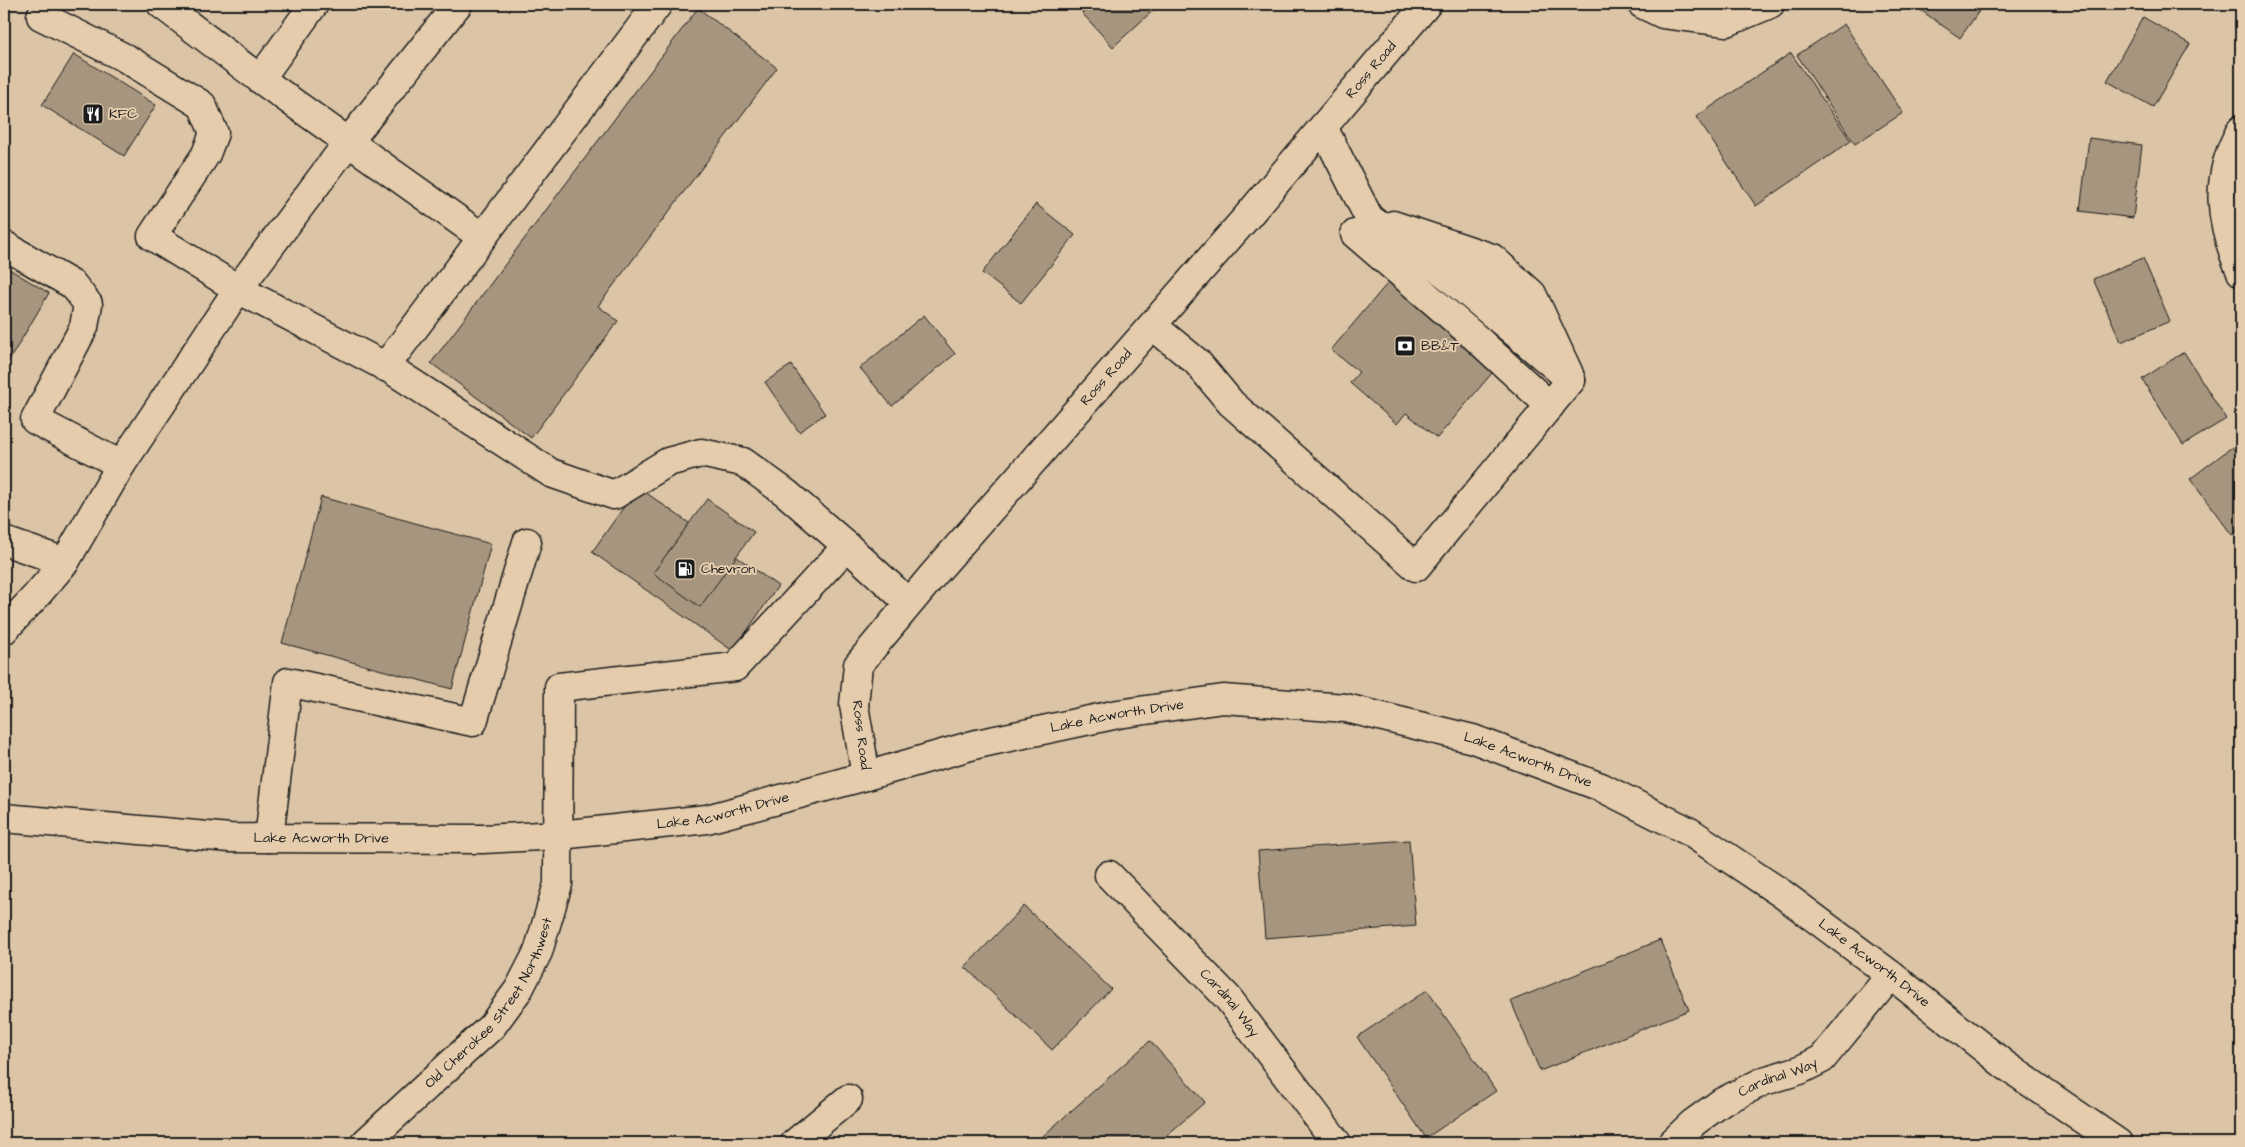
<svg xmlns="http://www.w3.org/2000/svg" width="2245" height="1147" font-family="'Architects Daughter',sans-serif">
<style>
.building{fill:#a6967f;stroke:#1c1c1c}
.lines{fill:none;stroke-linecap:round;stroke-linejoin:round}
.minor-casing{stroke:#1c1c1c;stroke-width:31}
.major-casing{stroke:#1c1c1c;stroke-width:31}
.minor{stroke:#e4ccac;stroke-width:28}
.major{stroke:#e4ccac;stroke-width:28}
.labels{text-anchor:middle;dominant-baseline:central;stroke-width:4;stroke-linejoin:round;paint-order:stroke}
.street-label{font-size:14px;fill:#1c1c1c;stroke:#e4ccac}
.poi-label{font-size:14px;fill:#1c1c1c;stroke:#e4ccac;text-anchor:start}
</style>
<rect width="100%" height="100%" fill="#dcc5a6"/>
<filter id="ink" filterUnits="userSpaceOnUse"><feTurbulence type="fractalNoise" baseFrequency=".02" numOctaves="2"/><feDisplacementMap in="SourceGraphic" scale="10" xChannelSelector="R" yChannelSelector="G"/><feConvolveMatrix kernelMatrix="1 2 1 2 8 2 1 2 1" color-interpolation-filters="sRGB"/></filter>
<g filter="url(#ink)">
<g class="building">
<path d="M1093,4H1160L1113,47L1082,13Z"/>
<path d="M1912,4H1984L1960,38Z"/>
<path d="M2210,4H2222L2217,10Z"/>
<path d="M698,8L777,68L598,306L618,321L531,438L431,363Z"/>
<path d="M2143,17L2190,44L2153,107L2107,81Z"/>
<path d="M1844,24L1903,113L1855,144L1797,55Z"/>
<path d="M1791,53L1851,141L1756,206L1696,117Z"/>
<path d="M74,54L156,105L124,156L42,105Z"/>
<path d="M2089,138L2142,145L2133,218L2080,211Z"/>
<path d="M1036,204L1075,235L1021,303L982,273Z"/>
<path d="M1466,254L1493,314L1470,342L1498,366L1437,438L1406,413L1397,424L1350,383L1359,372L1331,350L1392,278L1424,305Z"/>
<path d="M2143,258L2170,321L2121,342L2093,279Z"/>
<path d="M4,266L49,293L4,369Z"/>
<path d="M924,315L955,354L892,406L860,368Z"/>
<path d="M2184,352L2226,419L2183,445L2142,379Z"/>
<path d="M791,365L825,414L799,432L765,382Z"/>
<path d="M2232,447L2241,460V529L2232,535L2190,479Z"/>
<path d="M638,487L778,586L733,651L592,552Z"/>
<path d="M321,497L491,544L452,689L282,643Z"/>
<path d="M707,499L754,532L700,607L653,573Z"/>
<path d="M1409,840L1416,926L1265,938L1258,851Z"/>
<path d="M1024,906L1111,989L1052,1050L965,967Z"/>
<path d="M1660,940L1689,1010L1540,1071L1511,1001Z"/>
<path d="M1427,990L1496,1091L1426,1138L1357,1037Z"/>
<path d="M1150,1041L1205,1102L1158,1143H1035Z"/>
</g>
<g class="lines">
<g class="minor-casing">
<g id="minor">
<path d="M47,4L41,16L127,59L202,105L214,133L206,154L152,236L238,289L392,370L551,473L614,495L668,462L701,453L743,462L786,493L847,546"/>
<path d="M161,4L260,79L482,237"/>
<path d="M1642,4L1663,14L1727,22L1770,4"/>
<path d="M260,79L314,4"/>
<path d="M1323,127L1369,218L1448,276L1571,380"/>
<path d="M2241,130C2213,179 2220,223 2241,272"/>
<path d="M1393,225L1492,258L1532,294L1569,374"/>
<path d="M1355,234L1475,337L1550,406"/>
<path d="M4,245L73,285L88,304L84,327L35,420L121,465"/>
<path d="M1451,258L1460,262L1525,316L1541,339"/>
<path d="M1153,326L1197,362L1231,403L1416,567L1571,380"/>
<path d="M385,367L658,4"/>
<path d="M4,541L65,562"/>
<path d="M4,630L36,596L65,562L121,465L238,289L349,141L458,4"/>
<path id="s1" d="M866,776L854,705L858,665L933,575L1246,218L1427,4"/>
<path d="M269,838L288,682L473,722L527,542"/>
<path id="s2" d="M1109,875L1228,998L1337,1143"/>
<path id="s3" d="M365,1143L492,1026L519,989L538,952L558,884L559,687L735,667L847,546L909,603"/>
<path d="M795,1143L848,1099"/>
<path id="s4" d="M1672,1143L1693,1123L1722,1102L1764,1081L1800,1070L1822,1059L1891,975"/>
</g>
</g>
<g class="major-casing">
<g id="major">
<path id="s5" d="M4,818L230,838L483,839L560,835L707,819L866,776L977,744L1118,714L1223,699L1346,708L1473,739L1601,787L1690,832L1781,893L1891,975L2005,1065L2118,1143"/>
</g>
</g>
<use href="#minor" class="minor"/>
<use href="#major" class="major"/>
</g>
</g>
<defs>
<g id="restaurant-square" transform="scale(1.125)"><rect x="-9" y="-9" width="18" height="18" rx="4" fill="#1c1c1c" stroke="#e4ccac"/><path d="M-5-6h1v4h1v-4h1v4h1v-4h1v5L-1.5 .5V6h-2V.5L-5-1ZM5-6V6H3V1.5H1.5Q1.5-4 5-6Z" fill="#fff"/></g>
<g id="bank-square" transform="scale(1.125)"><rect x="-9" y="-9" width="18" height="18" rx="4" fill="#1c1c1c" stroke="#e4ccac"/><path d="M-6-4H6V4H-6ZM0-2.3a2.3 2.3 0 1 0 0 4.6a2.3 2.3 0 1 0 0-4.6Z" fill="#fff"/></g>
<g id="fuel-square" transform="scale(1.125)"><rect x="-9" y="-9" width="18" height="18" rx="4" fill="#1c1c1c" stroke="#e4ccac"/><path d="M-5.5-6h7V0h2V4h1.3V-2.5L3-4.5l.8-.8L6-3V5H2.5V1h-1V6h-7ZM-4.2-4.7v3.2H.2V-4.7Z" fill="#fff"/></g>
</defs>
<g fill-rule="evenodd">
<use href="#restaurant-square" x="93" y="114"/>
<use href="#bank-square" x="1405" y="346"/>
<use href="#fuel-square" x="685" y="569"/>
</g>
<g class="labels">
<g class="street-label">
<text stroke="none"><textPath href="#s1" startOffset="898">Ross Road</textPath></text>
<text stroke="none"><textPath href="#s1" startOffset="492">Ross Road</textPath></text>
<text stroke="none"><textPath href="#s5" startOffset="1128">Lake Acworth Drive</textPath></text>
<text transform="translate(861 735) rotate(83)">Ross Road</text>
<text stroke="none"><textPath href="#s5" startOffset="1548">Lake Acworth Drive</textPath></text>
<text stroke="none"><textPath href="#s5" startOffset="722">Lake Acworth Drive</textPath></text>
<text stroke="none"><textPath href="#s5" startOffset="318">Lake Acworth Drive</textPath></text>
<text stroke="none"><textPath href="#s5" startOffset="1952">Lake Acworth Drive</textPath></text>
<text stroke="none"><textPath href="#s3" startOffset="190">Old Cherokee Street Northwest</textPath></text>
<text stroke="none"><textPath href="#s2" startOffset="176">Cardinal Way</textPath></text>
<text stroke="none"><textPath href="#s4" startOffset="126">Cardinal Way</textPath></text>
</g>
<g class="poi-label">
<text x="109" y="114">KFC</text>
<text x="1421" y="346">BB&amp;T</text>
<text x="701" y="569">Chevron</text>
</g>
</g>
<rect width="2245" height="1147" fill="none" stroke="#e4ccac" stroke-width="20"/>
<rect x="10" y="10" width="2225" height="1127" fill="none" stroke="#1c1c1c" stroke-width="2" filter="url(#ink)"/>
</svg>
